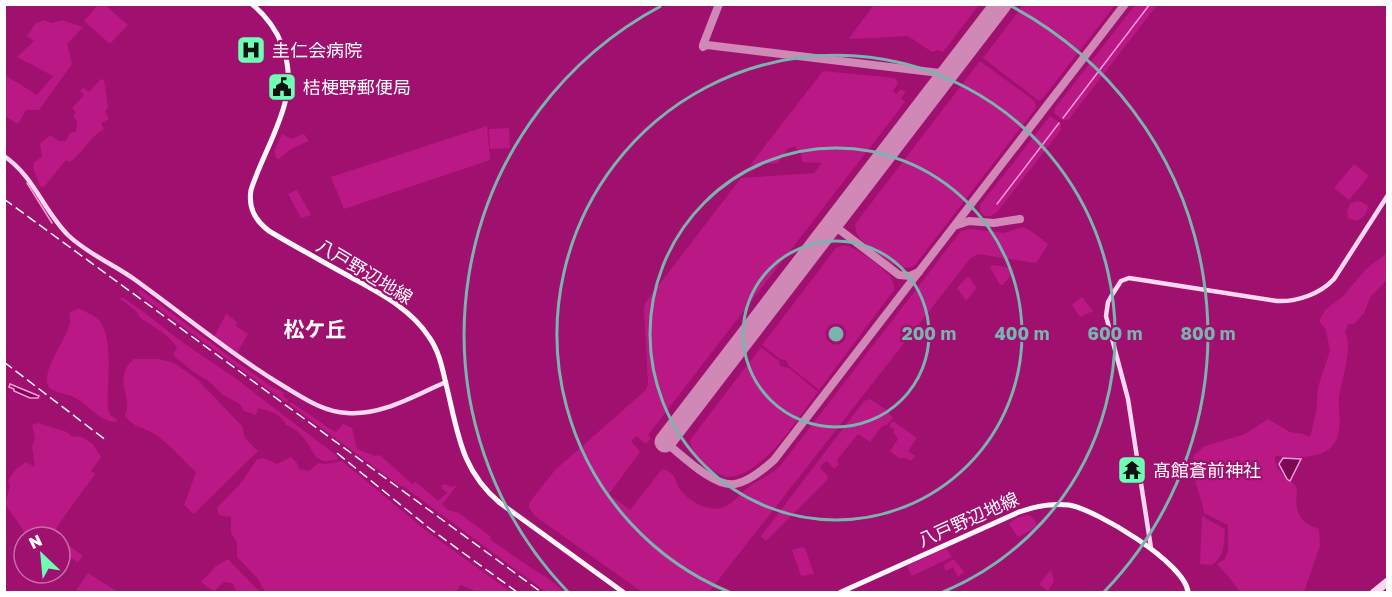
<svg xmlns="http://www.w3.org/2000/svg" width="1392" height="597" font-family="'Golos Text','Noto Sans JP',sans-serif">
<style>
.green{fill:#ba1885}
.water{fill:#7c0953;stroke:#f999db;stroke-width:1.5}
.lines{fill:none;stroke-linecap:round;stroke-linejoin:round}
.stream{stroke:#f999db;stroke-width:1.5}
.taxiway{stroke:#d088b7;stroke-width:8}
.runway{stroke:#d088b7;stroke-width:21}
.secondary{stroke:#fed8f1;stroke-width:4.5}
.primary{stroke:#fff6fb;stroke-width:5}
.rail{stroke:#fff;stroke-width:1.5;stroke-dasharray:10 4.5;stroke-linecap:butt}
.ring{fill:none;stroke:#7bb4af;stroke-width:3}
.labels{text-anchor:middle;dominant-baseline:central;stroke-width:4.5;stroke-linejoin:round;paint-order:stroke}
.poi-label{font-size:18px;fill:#fff;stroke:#a0106f;text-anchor:start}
.street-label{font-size:18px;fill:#fff;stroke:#a0106f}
.quarter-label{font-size:21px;font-weight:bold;fill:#fff;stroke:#a0106f}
.centre{fill:#7bb4af;stroke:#a0106f;stroke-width:3}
.ring-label{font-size:18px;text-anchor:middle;font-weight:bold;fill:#7bb4af;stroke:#a0106f;stroke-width:4.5;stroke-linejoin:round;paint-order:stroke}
</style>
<rect width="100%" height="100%" fill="#a0106f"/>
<g class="green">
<path d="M1024,4L1115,5L1043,98L1039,101L983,58Z"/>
<path d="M98,5H105L128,25L110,44L84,21Z"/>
<path d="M874,5V4L979,5L943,52L938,50L932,52L908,36L851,39L849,38Z"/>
<path d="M1135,5H1157L1069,119L1064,121L1054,113L1055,108Z"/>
<path d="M44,20L51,23L62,20L83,27L67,44L72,64L39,110H26L18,124L5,116V75L37,95L53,76L17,57L34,41L27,36L35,24Z"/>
<path d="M980,61L1035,101L1036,108L915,265C897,276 875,251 861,240L857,234L855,224Z"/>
<path d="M823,71L895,78L898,83L893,91L896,94L901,89L906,92L901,98L905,102L648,435L651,438L646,444L636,436L631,441L640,452L609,494L630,510L662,469C680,475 672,480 682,492C691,502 710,513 724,507C734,503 741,492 750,486C761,479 772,474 781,465L961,231L970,229L1004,233L1022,227L1028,229L1047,243L1048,245L1036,263L978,254L970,259L709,592H642L535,516L529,508V503L555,470L646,390L648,384L644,310L645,303L741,178L814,173L822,163L802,162L801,153L795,146L787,149L778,163L750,165Z"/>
<path d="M101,79L104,80L108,108L105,111L109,119L101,123L104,129C89,137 84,152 70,162L66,160L44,187H41L33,169L34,162L42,157L40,144L50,135L59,141H66L70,133L76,132L77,122L73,116L76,113L72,108L84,95L80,90L84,88L89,92Z"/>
<path d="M1050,116L1061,123V130L997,212L991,216H984L980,211V205Z"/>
<path d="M487,126L490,160L344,209L331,177Z"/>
<path d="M509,128L510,148L490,149L489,129Z"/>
<path d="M282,134L291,139L304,134L309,141L291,149L279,159L276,157L274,151Z"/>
<path d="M1354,164L1369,176L1349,200L1334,188Z"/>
<path d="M297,190L311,215L301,218L288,194Z"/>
<path d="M1357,201L1362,202L1368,206C1367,214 1364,218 1356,221L1348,218L1347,211L1351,203Z"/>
<path d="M845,245C857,248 882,267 890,276C893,280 894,285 894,290L819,390L789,366L786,360L780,359L762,345L836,248Z"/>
<path d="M1387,253V280L1371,296L1364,313L1354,324H1348L1345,333C1354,346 1341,381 1339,397C1338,407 1341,419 1339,429C1339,436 1335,445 1329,449C1315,460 1290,457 1275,456C1274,472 1288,477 1297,488C1295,510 1297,522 1319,529L1320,546L1304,592H1240L1228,576L1217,564L1225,559L1228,550V525L1204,513C1200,489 1191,481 1194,455L1205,446L1245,434L1268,419L1290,432L1303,434L1310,437L1316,413L1318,387L1330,351L1326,330L1319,321L1325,310L1343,296L1366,269Z"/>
<path d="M993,265L1012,268L1014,271L1003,285H1000L990,267Z"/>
<path d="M968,276L977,288L966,301L957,288Z"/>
<path d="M141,290L238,363L272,387L285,393L283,396L288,400L287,403L141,296L138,291Z"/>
<path d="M122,297L144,312L178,339L235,378L336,455L338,459C313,467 315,450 302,436C297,430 293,428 286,425C281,414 270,411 258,408L256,415L244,411L240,404L223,395L210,382L195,373L175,357L173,354L177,349C173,337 151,325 142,319C139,317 138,314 136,311C131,307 125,303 120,299Z"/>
<path d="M1082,297L1093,311L1080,317L1072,305Z"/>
<path d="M79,308C84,312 95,315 99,320C115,339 106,387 108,410L111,416L117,419L116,422C98,421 92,407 77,399C70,394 59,394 51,389C36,377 68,338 70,322C71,319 69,316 69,313Z"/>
<path d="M226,314L237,322L236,326L248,334L237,353L214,337Z"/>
<path d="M761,347L779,361L780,366L789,368L818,392C798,417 762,479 726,477C711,471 691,457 690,440Z"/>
<path d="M134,359H159L174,363L197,379L242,426L245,438L258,451L194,514L184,505L196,472C180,458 168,441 149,431C139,426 131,426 125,415C134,397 111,378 134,359Z"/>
<path d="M870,399L885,409L893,418L887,425L882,426L870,442L858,434L837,460L839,464L834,469L827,461L822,464L820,468L828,476L827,480L766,541L761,536L864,401Z"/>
<path d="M291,402L332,430L336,432L343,424L352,428L357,449L375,456L380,455L412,484L416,482L438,501L447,493L441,487L444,484L452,487L458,484L442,504L448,510L459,513L490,536L491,540L534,570L545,576L565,592H546L403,486H400L289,404Z"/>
<path d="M893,421L917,438L908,451L915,456L911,461L905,458H899L890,451L898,439L894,433V429L889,427Z"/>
<path d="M38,423L67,432L71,436L82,437L93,444L101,457L91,471L95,474L58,525L54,534L57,537H28L5,504L10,486L8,480L16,469L26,462L35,467L32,446L35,438L32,425Z"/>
<path d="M291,457L297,463L299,469L309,471L318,463L325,464L342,461L424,529L511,592H478L461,585L456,592H265L258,579L237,557V542L231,533V517L219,515L217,508L241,483L257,459L263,458L277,464Z"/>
<path d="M1027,515L1031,516L1037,524L1031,530L1018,537L1009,524L1016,518Z"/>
<path d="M1202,516L1225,529C1224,544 1225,555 1212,565L1200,564Z"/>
<path d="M60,539L83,556L78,562L60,552Z"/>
<path d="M802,547L805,548L814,574L801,576L792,550Z"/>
<path d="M946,548L952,557L912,576L907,566Z"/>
<path d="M228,559L259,591V592H235L236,590L232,583L224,582L214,591L201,582L216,566Z"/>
<path d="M954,559L964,572L958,577L953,567L946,571L944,565Z"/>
<path d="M1051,570L1054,581L1048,591L1039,584Z"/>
<path d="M88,573L118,592H75Z"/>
</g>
<g class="water">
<path d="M10,384L39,396L38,398H30L14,391V389L9,387Z"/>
<path d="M1283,458L1301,459L1290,481L1287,479L1279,464Z"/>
</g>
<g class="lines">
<g class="stream">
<path d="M1063,118L1150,4"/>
<path d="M27,183L52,223"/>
<path d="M997,204L1059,123"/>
</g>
<g class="taxiway">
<path d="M703,45L719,4"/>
<path d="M703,47L707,45L948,74"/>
<path d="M832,224L899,275L910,276L919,272"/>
<path d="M957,225L969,221L994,223L1020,219"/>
<path d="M665,442C681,454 714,488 735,484C749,482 764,469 774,460L1125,4"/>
</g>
<path class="runway" d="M665,442L1001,4"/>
<g class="secondary">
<path d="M4,156C34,176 44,212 69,236C88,254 113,264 134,279C184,315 232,355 285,387C305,399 324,412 347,413C382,416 415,395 446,382"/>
<path d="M1151,548L1128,399L1106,316L1108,302L1112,295L1121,281L1129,278L1277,301C1297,302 1320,294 1334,279L1388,195"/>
<path d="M1372,592L1388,579"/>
<path d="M1378,592L1388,584"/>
</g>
<g class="primary">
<path d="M252,4C265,15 276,29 282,45C303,97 266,142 251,190C248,208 255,220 269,231C294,246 320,260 345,274C375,291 410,307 429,337C439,351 442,367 446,384C458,432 460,469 500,503L623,592"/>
<path d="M841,592L1019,512C1035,506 1052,503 1069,505C1097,510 1185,563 1188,592"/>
</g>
<g class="rail">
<path d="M4,199L541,592"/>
<path d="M4,362L107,441"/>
<path d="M337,453L429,528L517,592"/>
</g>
</g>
<g class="ring">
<circle cx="836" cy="334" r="93"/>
<circle cx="836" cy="334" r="186"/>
<path d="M729 592A279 279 0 1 1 943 592"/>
<path d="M568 592A372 372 0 0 1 661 6M1011 6A372 372 0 0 1 1104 592"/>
</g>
<defs>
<g id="hospital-square" transform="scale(1.5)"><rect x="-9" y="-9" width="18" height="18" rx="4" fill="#6cffb4" stroke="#a0106f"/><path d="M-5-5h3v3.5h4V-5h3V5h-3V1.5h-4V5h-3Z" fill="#111"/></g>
<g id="civic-square" transform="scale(1.5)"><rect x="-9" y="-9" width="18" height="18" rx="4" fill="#6cffb4" stroke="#a0106f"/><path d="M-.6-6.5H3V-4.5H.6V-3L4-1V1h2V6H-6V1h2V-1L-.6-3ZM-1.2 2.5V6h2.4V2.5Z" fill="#111"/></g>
<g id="temple-square" transform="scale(1.5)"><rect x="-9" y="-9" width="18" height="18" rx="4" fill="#6cffb4" stroke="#a0106f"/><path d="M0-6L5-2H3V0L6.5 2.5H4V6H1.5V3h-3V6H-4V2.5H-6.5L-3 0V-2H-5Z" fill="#111"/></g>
</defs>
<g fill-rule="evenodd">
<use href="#hospital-square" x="251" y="50"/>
<use href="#civic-square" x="282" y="87"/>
<use href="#temple-square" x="1132" y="470"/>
</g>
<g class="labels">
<g class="poi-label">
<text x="272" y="50">圭仁会病院</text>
<text x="303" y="87">桔梗野郵便局</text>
<text x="1153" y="470">髙館蒼前神社</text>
</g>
<g class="street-label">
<text transform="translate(365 271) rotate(31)">八戸野辺地線</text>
<text transform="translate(968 519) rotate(-24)">八戸野辺地線</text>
</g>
<g class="quarter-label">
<text x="315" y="329">松ケ丘</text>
</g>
</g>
<circle cx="836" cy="334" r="9" class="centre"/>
<g class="ring-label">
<text x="929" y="340">200 m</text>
<text x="1022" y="340">400 m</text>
<text x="1115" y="340">600 m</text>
<text x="1208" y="340">800 m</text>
</g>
<rect width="1392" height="597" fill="none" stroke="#ffffff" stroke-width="12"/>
<g transform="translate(42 555) rotate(334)"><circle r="28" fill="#a0106f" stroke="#c670a9" stroke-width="1.5"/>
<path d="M0-4.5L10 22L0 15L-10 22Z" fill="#6cffb4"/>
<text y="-9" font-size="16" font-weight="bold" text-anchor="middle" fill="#ffffff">N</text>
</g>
</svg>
